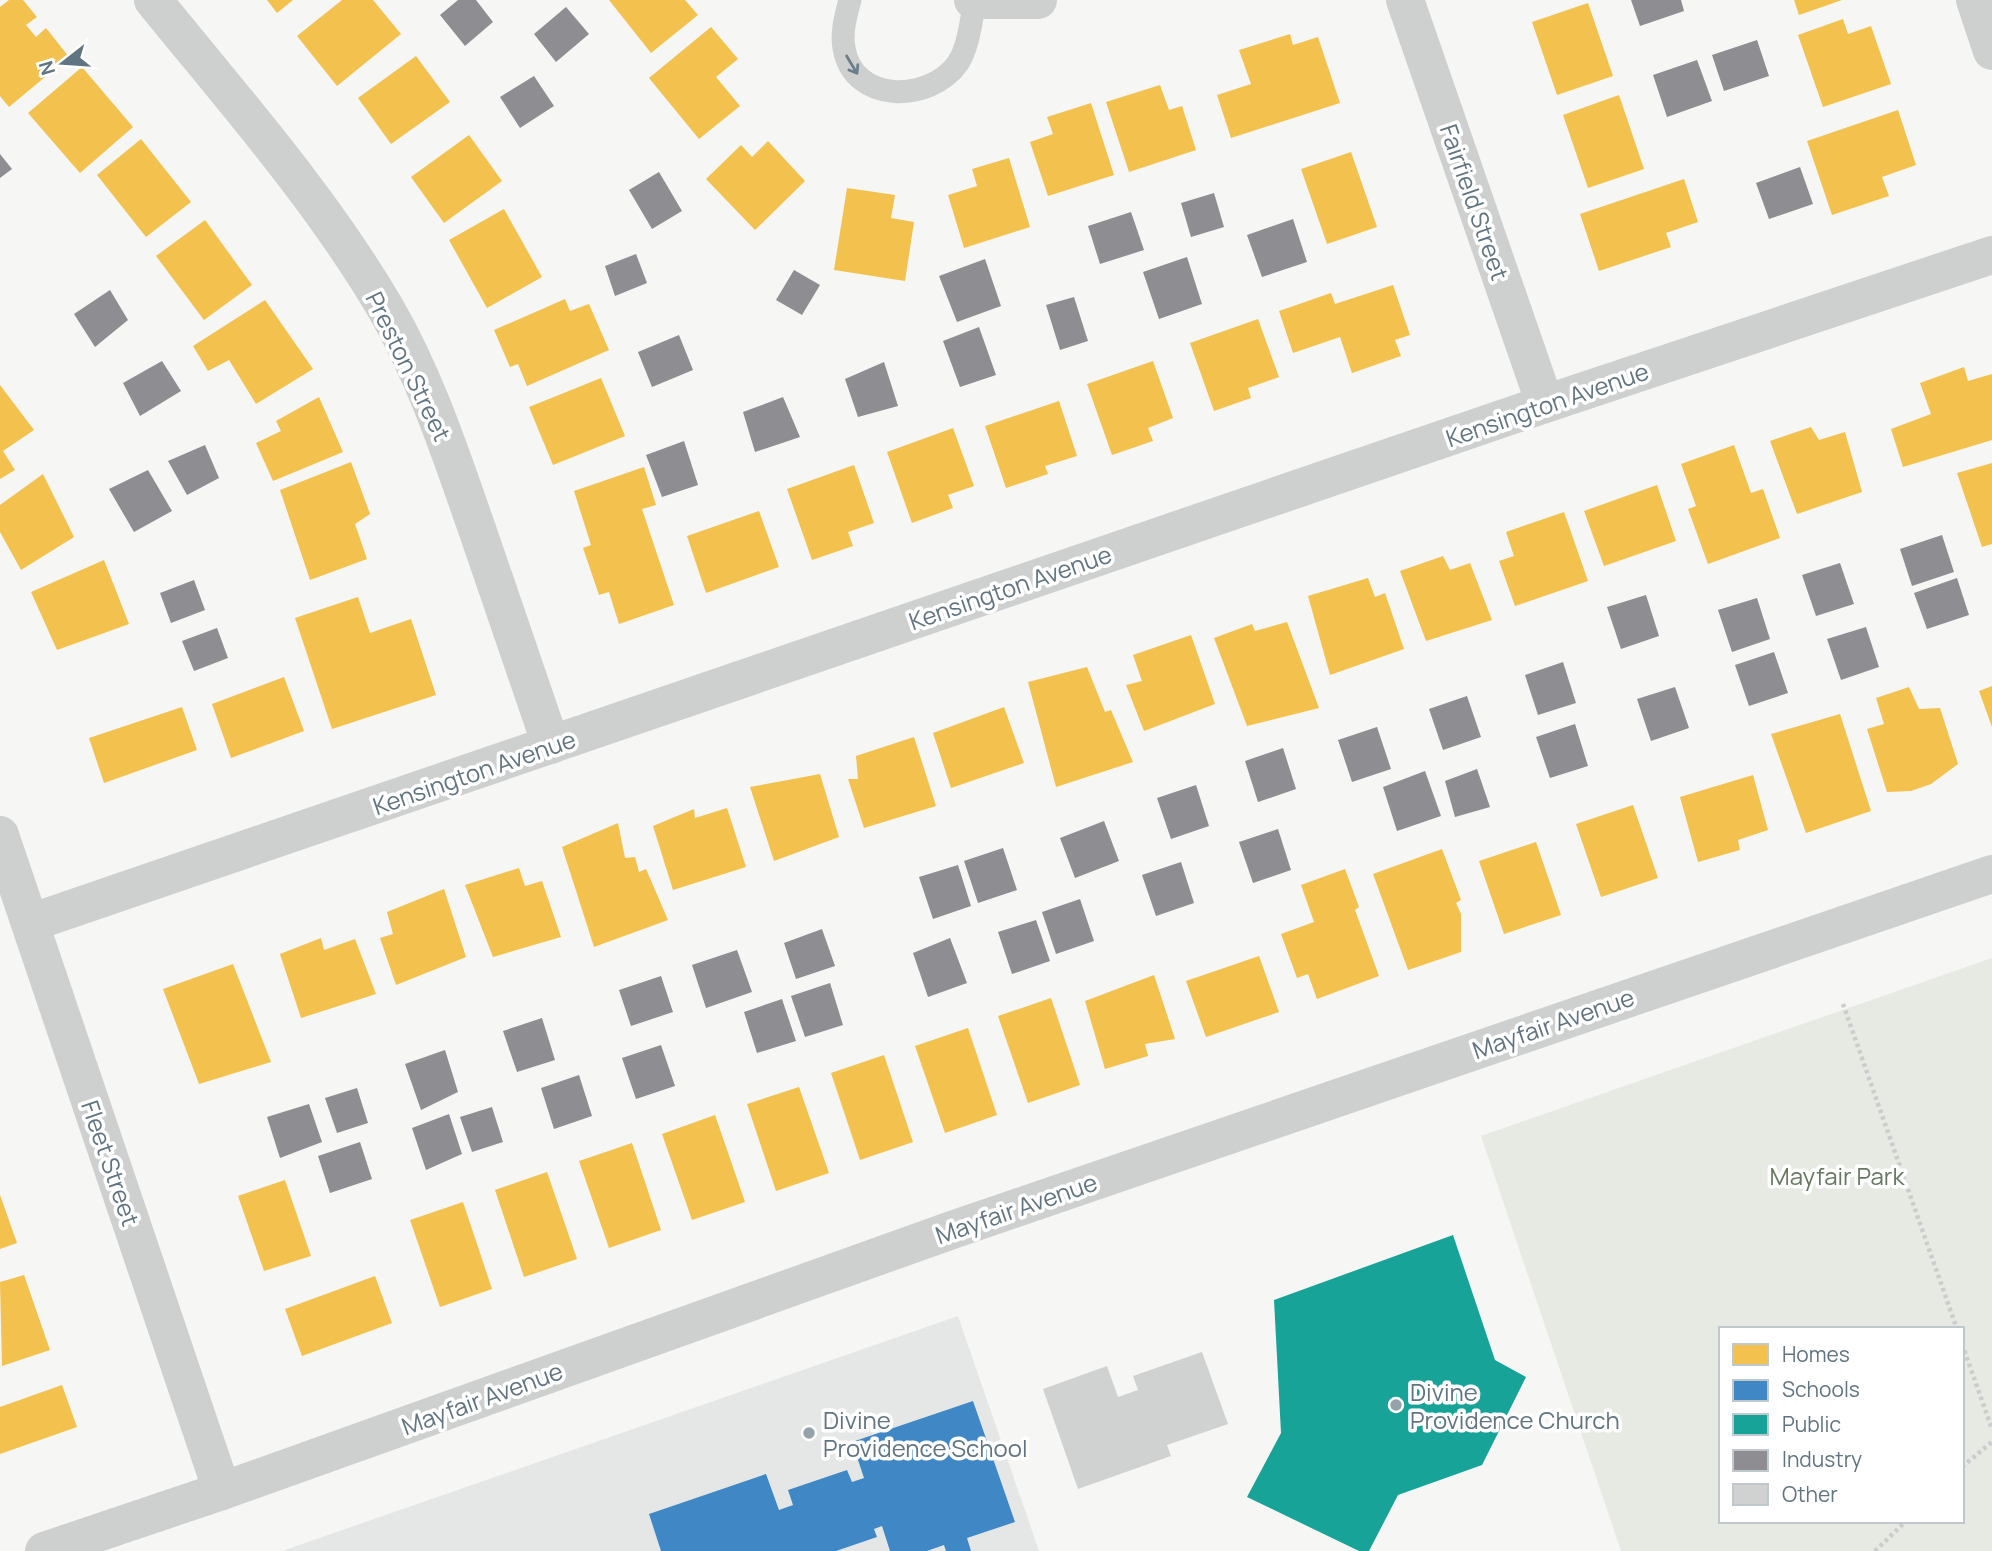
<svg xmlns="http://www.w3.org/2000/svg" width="1992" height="1551" font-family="Manrope,sans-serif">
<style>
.built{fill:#e5e7e6}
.green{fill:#e6eae3;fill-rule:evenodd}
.homes{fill:#f2c14e}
.schools{fill:#3f88c5}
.public{fill:#17a398}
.industry{fill:#8d8d92}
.building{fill:#d0d1d1}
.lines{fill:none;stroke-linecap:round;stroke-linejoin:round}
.path{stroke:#cccccd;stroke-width:4.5;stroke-dasharray:3.5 3.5;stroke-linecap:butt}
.lane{stroke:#ced0d0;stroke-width:23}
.street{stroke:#ced0d0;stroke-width:38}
.oneway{stroke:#6b7e89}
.poi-dot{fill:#94a2aa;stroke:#fff;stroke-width:2.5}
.labels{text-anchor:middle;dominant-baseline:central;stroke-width:7;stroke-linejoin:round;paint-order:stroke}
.street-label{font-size:24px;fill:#607581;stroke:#fff}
.park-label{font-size:24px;fill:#667960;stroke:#fff}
.poi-label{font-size:24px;fill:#607581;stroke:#fff;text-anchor:start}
</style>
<rect width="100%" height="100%" fill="#f6f6f5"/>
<path class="built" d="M958,1316L1039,1551H282Z"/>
<path class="green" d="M1992,958V1551H1621L1481,1136ZM1721,1329H1962V1521H1721Z"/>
<g class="homes">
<path d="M9,0H23L37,17L26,25L36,37L46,28L69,57L9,107L0,96V7Z"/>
<path d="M267,0H293L277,13Z"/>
<path d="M342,0H373L401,34L337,86L297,36Z"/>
<path d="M609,0H685L698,15L651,53Z"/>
<path d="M1794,0H1842L1799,15Z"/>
<path d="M1588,3L1613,76L1557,95L1532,22Z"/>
<path d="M1843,19L1848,34L1871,26L1891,84L1823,107L1798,35Z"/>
<path d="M711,27L738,59L716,77L740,106L699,139L649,78Z"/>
<path d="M1290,34L1293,45L1318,37L1340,103L1231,138L1217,95L1251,84L1239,50Z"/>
<path d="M416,56L450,102L391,144L358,98Z"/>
<path d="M82,67L133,127L80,173L28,113Z"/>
<path d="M1160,85L1169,110L1182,106L1196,150L1129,172L1106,102Z"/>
<path d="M1619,95L1644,169L1588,188L1563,115Z"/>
<path d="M1091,103L1114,175L1048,196L1030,142L1053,134L1047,117Z"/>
<path d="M1898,110L1916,165L1882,177L1889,196L1832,215L1807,141Z"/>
<path d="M469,135L502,181L444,223L411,177Z"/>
<path d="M141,139L191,202L146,237L97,175Z"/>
<path d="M768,141L805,181L755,230L706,179L741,145L752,157Z"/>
<path d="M1351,152L1377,227L1327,244L1301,169Z"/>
<path d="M1009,158L1030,227L964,248L948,195L977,186L972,169Z"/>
<path d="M1684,179L1698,222L1666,233L1671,247L1599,271L1580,214Z"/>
<path d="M847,188L895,195L891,218L914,222L905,281L834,270Z"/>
<path d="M504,209L542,277L487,308L449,240Z"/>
<path d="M205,220L252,285L204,320L156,256Z"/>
<path d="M1393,285L1410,335L1395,340L1401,356L1352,373L1340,337L1293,353L1279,311L1331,293L1335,304Z"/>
<path d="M565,299L570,311L589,304L609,350L527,386L518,364L510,367L494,330Z"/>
<path d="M265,300L313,369L256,404L229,360L208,371L193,346Z"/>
<path d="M1258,319L1279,377L1248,388L1251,398L1214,411L1190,343Z"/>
<path d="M1153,361L1173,418L1148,428L1153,441L1112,455L1087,384Z"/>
<path d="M1964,367L1968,381L1992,374V440L1903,467L1891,429L1931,414L1920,383Z"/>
<path d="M601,378L625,436L553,465L529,407Z"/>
<path d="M0,385L34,430L3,451L15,470L0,479Z"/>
<path d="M319,397L343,452L273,481L256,443L281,431L276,421Z"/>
<path d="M1059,401L1077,456L1045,466L1048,474L1006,488L985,426Z"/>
<path d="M1811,427L1819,440L1845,432L1862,492L1797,514L1770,441Z"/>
<path d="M953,428L974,486L948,495L953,508L912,523L887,452Z"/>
<path d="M1734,445L1751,493L1763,489L1780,538L1708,564L1688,509L1696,506L1681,464Z"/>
<path d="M351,462L370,514L355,524L367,559L310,580L280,490Z"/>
<path d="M1992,463V544L1982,547L1957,473Z"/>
<path d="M854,465L874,523L848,532L853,546L812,560L787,489Z"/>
<path d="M644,467L656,505L642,509L674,605L619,624L609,592L599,595L583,548L591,545L574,491Z"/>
<path d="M43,474L74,537L21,570L0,532V505Z"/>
<path d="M1657,485L1676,541L1604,566L1584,511Z"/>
<path d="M759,511L779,567L706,593L687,536Z"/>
<path d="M1564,512L1588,581L1515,606L1499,561L1514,556L1506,532Z"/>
<path d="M1443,556L1450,570L1470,563L1492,620L1426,641L1400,571Z"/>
<path d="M104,560L129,624L57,650L31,592Z"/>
<path d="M1368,578L1375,597L1385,593L1404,649L1330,675L1308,596Z"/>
<path d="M358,597L370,633L411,619L436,695L332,729L295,618Z"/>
<path d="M1287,622L1319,708L1247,726L1214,638L1252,624L1255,631Z"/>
<path d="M1191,635L1215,704L1144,731L1126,685L1142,681L1133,655Z"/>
<path d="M1087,667L1105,712L1111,710L1133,762L1056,787L1028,682Z"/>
<path d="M284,677L304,731L231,758L212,704Z"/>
<path d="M1992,686V727L1979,691Z"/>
<path d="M1909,687L1919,709L1940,708L1958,764L1931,784L1911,791L1887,792L1867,729L1884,724L1876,698Z"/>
<path d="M182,707L197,750L104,783L89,738Z"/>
<path d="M1004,707L1024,763L951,788L933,733Z"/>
<path d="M1840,714L1871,811L1806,833L1771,734Z"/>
<path d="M914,737L936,806L864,828L848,779H858L856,756Z"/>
<path d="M820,774L839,837L774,861L750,787Z"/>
<path d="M1753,775L1768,830L1738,840L1740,850L1698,862L1680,797Z"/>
<path d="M1633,805L1658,878L1601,897L1576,824Z"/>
<path d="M727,808L746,867L673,890L653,826L694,809L695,818Z"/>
<path d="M618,823L625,858L635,857L639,872L646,869L668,920L594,947L562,847Z"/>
<path d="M1536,842L1561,915L1504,934L1479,861Z"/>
<path d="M1442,849L1461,900L1456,903L1461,914V952L1408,970L1373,874Z"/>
<path d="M519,868L525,886L542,881L561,937L493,957L465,885Z"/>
<path d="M1345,869L1359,907L1355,910L1379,976L1317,999L1308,974L1297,978L1281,934L1314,922L1301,885Z"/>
<path d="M444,889L466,957L396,985L380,938L393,934L387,912Z"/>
<path d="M321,938L324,950L355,939L376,994L301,1018L280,954Z"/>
<path d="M1259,956L1279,1012L1206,1037L1186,981Z"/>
<path d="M233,964L271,1062L199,1084L163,989Z"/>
<path d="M1154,975L1175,1039L1145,1044L1148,1056L1105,1069L1085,1001Z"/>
<path d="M1051,998L1080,1085L1028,1103L998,1016Z"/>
<path d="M968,1028L997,1115L945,1133L915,1046Z"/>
<path d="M884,1055L913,1142L860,1160L831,1073Z"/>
<path d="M799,1087L829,1173L776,1191L747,1104Z"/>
<path d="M715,1115L745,1202L692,1220L662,1134Z"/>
<path d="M632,1143L661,1230L609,1248L579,1161Z"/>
<path d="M547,1172L577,1259L524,1277L495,1190Z"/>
<path d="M285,1180L311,1256L264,1271L238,1196Z"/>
<path d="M0,1195L17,1243L0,1249Z"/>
<path d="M463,1202L492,1289L440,1307L410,1220Z"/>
<path d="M24,1275L50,1350L2,1366L0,1282Z"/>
<path d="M375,1276L392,1323L302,1356L285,1309Z"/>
<path d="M62,1385L77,1427L0,1454V1407Z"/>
</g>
<path class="schools" d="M973,1401L1015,1522L967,1538L971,1551H946L944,1545L927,1551H890L882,1526L874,1529L877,1537L836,1551H661L649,1514L766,1474L779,1510L793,1505L788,1490L847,1470L852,1482L864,1478L852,1442Z"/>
<path class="public" d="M1453,1235L1495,1360L1526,1377L1482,1465L1398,1495L1369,1551H1359L1247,1497L1281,1433L1274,1300Z"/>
<g class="industry">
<path d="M458,0H476L493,22L465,46L440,15Z"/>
<path d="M1631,0H1681L1684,11L1640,26Z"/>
<path d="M566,7L589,34L556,62L534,34Z"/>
<path d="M1757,40L1769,76L1724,91L1712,55Z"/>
<path d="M1697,60L1712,101L1667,117L1653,75Z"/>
<path d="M534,76L554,106L520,128L500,97Z"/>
<path d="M0,154L12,169L0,178Z"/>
<path d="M1800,167L1813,204L1769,219L1756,183Z"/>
<path d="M659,172L682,211L652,229L629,190Z"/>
<path d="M1214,193L1224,227L1191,237L1181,203Z"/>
<path d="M1131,212L1144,250L1100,264L1088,226Z"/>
<path d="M1293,219L1307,262L1262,277L1247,235Z"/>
<path d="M636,254L647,283L615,296L605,266Z"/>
<path d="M1187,257L1202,304L1159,319L1143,272Z"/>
<path d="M985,259L1001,306L957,322L939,276Z"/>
<path d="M794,270L820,285L802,315L776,300Z"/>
<path d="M110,290L128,320L95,347L74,314Z"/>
<path d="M1074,297L1088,341L1060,350L1046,305Z"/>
<path d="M979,327L996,375L960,387L943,341Z"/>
<path d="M679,335L693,370L652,387L638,352Z"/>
<path d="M162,361L181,391L140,416L123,383Z"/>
<path d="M884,362L898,406L858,417L845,379Z"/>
<path d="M783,397L800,437L755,452L743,412Z"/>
<path d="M684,441L698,485L662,497L646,455Z"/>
<path d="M205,445L219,478L187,495L168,461Z"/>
<path d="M148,470L172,511L134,532L109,489Z"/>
<path d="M1942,535L1954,572L1912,586L1900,549Z"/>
<path d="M1840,563L1854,604L1816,616L1802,575Z"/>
<path d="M1957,578L1969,615L1927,629L1914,593Z"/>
<path d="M194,580L205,610L171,623L160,593Z"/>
<path d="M1646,595L1659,636L1621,649L1607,607Z"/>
<path d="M1757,598L1770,639L1732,652L1718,610Z"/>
<path d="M1866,627L1879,667L1841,680L1827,639Z"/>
<path d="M217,628L228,658L194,671L182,641Z"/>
<path d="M1774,652L1788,693L1749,706L1735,665Z"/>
<path d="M1563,662L1576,703L1538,715L1525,675Z"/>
<path d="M1675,687L1689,728L1651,741L1637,699Z"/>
<path d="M1467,696L1481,737L1443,750L1429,709Z"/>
<path d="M1575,724L1588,766L1550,778L1536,737Z"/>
<path d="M1377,727L1391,769L1352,782L1338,740Z"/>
<path d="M1283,748L1296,789L1258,802L1245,761Z"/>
<path d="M1477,769L1490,807L1455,817L1445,781Z"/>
<path d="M1425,771L1441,816L1397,831L1383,787Z"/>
<path d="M1196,785L1209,826L1171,839L1157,798Z"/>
<path d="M1104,821L1119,861L1075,878L1060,838Z"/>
<path d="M1278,829L1291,870L1253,883L1239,842Z"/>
<path d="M1003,848L1017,890L978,903L964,861Z"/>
<path d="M1181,862L1194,903L1156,916L1142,875Z"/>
<path d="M958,865L971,906L933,919L919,877Z"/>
<path d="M1080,899L1094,941L1056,954L1042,912Z"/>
<path d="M1036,920L1050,961L1012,974L998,932Z"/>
<path d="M822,929L835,966L796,979L784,943Z"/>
<path d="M950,938L967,983L928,997L913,953Z"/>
<path d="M737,950L752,992L706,1008L692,965Z"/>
<path d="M661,976L673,1012L631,1026L619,990Z"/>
<path d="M830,983L843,1025L805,1037L791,996Z"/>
<path d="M782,999L796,1041L757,1053L744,1012Z"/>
<path d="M542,1018L555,1060L517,1072L503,1031Z"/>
<path d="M661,1045L675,1086L636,1099L622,1058Z"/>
<path d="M445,1050L458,1092L421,1110L405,1064Z"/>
<path d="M579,1075L592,1116L554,1129L541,1088Z"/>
<path d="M357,1088L368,1123L337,1133L325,1098Z"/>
<path d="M309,1104L322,1142L280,1158L267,1117Z"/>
<path d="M492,1107L503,1142L472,1152L460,1117Z"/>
<path d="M449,1114L462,1154L426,1170L412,1128Z"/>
<path d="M360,1142L372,1179L330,1193L318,1156Z"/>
</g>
<path class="building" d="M1202,1352L1228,1424L1167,1445L1171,1456L1078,1489L1043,1389L1107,1366L1118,1397L1138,1390L1133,1376Z"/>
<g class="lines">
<g class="path">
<path d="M1843,1004L1957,1329"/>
<path d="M1962,1344L1992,1429"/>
<path d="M1962,1467L1992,1442"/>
<path d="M1875,1551L1906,1521"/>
</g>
<path class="lane" d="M850,0C846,15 841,32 844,48C853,104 930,103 958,63C969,46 971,20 975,1"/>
<g class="street">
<path d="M153,0C234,100 321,198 386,309C426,378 451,455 477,529C502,601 527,673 551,745"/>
<path d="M973,0H1038"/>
<path d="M1405,0L1545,404"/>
<path d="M1975,0L1992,51"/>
<path d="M0,835L222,1491"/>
<path d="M30,923L1545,404L1992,255"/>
<path d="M44,1551L222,1491L952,1230L1992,874"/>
</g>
</g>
<defs><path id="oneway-shaft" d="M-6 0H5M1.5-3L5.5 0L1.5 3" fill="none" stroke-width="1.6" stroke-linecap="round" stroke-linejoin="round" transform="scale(1.75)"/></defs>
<use class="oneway" href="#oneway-shaft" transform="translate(852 65) rotate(59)"/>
<g class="poi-dot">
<circle cx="1396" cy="1405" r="7"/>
<circle cx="809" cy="1433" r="7"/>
</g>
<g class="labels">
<g class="street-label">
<text transform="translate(1475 202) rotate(71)">Fairfield Street</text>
<text transform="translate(409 366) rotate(64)">Preston Street</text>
<text transform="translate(1547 404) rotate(-19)">Kensington Avenue</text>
<text transform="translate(1010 587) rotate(-19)">Kensington Avenue</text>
<text transform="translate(474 772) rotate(-19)">Kensington Avenue</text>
<text transform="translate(1553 1023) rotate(-19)">Mayfair Avenue</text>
<text transform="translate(111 1163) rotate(71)">Fleet Street</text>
<text transform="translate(1016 1208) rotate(-19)">Mayfair Avenue</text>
<text transform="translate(482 1398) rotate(-20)">Mayfair Avenue</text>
</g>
<g class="park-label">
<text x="1837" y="1175">Mayfair Park</text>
</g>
<g class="poi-label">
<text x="1410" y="1391">Divine<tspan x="1410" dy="28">Providence Church</tspan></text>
<text x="823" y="1419">Divine<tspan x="823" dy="28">Providence School</tspan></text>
</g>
</g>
<rect x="1719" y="1327" width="245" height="196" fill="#ffffff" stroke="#bfc8cd" stroke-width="2"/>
<rect x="1733" y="1344" width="35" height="21" fill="#f2c14e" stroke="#bfc8cd" stroke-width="2"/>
<text x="1782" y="1362" font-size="21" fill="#607581">Homes</text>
<rect x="1733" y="1380" width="35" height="21" fill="#3f88c5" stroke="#bfc8cd" stroke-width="2"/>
<text x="1782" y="1397" font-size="21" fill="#607581">Schools</text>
<rect x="1733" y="1414" width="35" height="21" fill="#17a398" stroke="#bfc8cd" stroke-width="2"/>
<text x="1782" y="1432" font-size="21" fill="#607581">Public</text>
<rect x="1733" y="1450" width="35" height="21" fill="#8d8d92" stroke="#bfc8cd" stroke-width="2"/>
<text x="1782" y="1467" font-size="21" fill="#607581">Industry</text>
<rect x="1733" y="1484" width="35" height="21" fill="#d0d1d1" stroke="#bfc8cd" stroke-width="2"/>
<text x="1782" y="1502" font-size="21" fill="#607581">Other</text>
<g transform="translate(63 63) rotate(253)" stroke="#ffffff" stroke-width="5" paint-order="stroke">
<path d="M0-5L12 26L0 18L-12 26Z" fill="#607581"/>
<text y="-10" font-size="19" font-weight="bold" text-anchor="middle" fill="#607581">N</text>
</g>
</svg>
